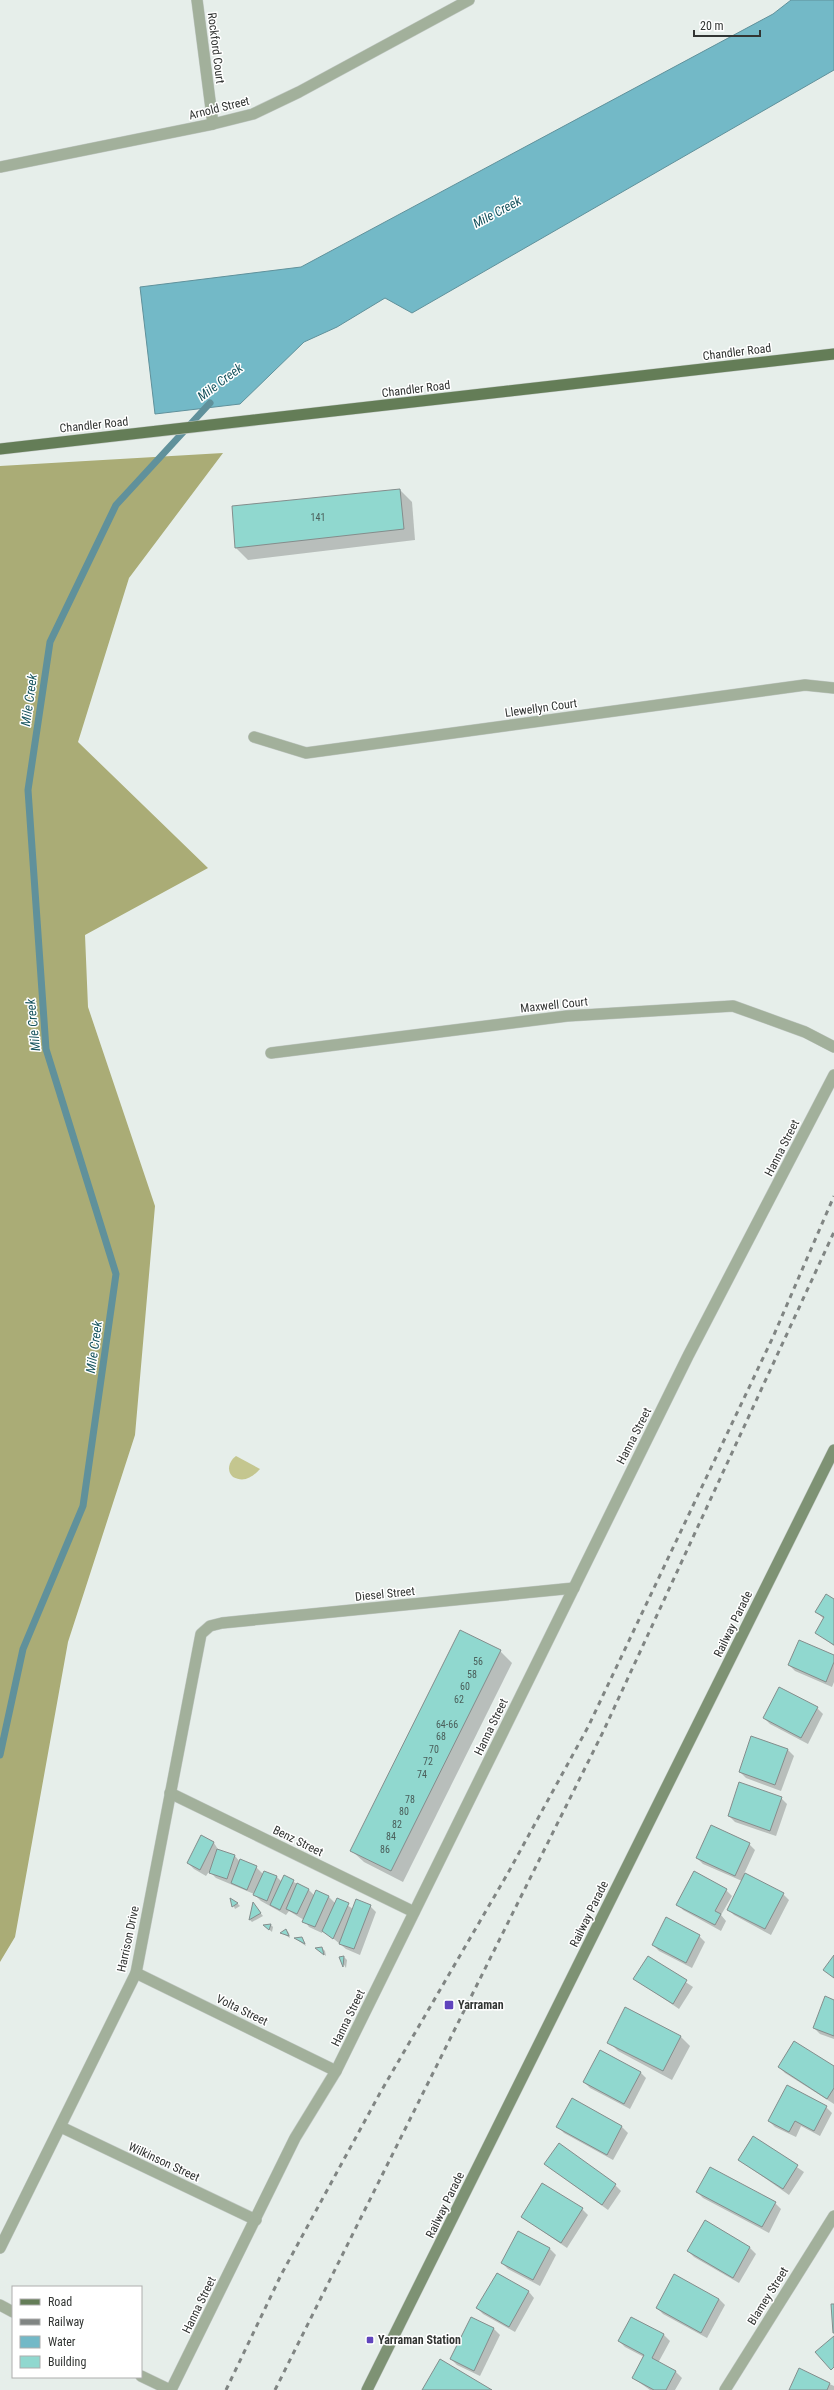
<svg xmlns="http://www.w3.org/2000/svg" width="834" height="2390" font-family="'Roboto Condensed',sans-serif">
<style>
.green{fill:#c4c68f}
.forest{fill:#aaac76}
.water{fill:#73b9c7;stroke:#60919b}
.shadow{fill:#0003}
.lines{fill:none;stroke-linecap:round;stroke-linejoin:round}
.stream{stroke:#60919b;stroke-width:7}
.building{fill:#90d8cf;stroke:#848d8c}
.minor-casing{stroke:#c2c9c5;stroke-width:12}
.secondary-casing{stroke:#c2c9c5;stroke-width:12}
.primary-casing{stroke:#c2c9c5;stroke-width:12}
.minor{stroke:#a2b09b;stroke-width:11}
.secondary{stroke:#7e9274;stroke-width:11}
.primary{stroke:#647d57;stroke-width:11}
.rail{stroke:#808583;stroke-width:3;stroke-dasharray:5 5;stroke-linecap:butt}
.poi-dot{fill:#6044bd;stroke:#fff;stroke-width:1.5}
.labels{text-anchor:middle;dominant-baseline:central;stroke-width:3;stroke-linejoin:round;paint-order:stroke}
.number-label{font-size:10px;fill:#4a5e5a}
.street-label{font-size:12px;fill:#323533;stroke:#fff}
.poi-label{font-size:12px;font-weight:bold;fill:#323533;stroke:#fff;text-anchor:start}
.water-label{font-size:13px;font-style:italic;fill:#17545e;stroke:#fff}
</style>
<rect width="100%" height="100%" fill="#e6eeea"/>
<path class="green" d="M236,1456L260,1469C253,1477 244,1483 233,1477C226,1471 229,1461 236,1456Z"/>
<path class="forest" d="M223,453L129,578L78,742L208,868L85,935L88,1007L155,1206L135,1435L68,1642L15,1937L0,1962V466Z"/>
<path class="water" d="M791,0H834V70L412,313L385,298L337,327L304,342L240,404L155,414L140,287L301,267L773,14Z"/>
<g class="shadow">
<path d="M400,490L412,502L415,540L248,560L236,548Z"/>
<path d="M834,1600V1646L816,1632L824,1619L816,1612Z"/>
<path d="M500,1651L512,1663L403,1882L364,1862L352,1851Z"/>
<path d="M834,1656V1682L832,1687L795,1671L789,1665Z"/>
<path d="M817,1708L823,1714L808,1744L770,1724L764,1718Z"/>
<path d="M788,1750L794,1756L781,1791L746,1778L740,1772Z"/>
<path d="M781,1798L787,1804L776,1836L735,1822L729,1816Z"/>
<path d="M201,1837L214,1843L219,1851L235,1856L240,1862L256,1867L263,1874L264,1872L277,1877L282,1882L284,1877L309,1890L315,1896L317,1891L329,1897L335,1903L338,1899L353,1909L370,1906L376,1912L360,1955L346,1949L323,1930L322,1933L309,1927L304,1920L289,1911L286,1915L261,1901L254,1894L216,1878L210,1872L212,1867L206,1876L194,1869L188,1863Z"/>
<path d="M749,1844L755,1850L744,1874L783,1894L789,1900L771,1935L734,1915L728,1909L742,1881L703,1864L697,1858Z"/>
<path d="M726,1890L732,1896L721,1915L726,1921L721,1931L683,1910L678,1904Z"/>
<path d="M231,1900L238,1904L240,1906L235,1909Z"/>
<path d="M253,1904L263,1916L252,1922L250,1920Z"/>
<path d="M271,1925L273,1927L272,1932L265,1926Z"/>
<path d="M286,1930L289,1933L290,1938L282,1933Z"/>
<path d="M699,1936L705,1942L692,1968L659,1951L653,1945Z"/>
<path d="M302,1938L304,1941L306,1946L296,1939Z"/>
<path d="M322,1948L325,1951L326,1956L317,1949Z"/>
<path d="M344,1957L347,1960L346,1968L340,1958Z"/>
<path d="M648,1957L693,1987L679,2009L635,1979Z"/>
<path d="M834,2001V2039L820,2034L814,2028Z"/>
<path d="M681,2037L690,2046L672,2080L618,2051L609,2042Z"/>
<path d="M779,2067H834V2104L785,2073Z"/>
<path d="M640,2072L646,2078L630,2109L590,2088L584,2082Z"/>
<path d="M573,2100L622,2127L628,2133L613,2160L564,2133L558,2127Z"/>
<path d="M826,2107L832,2113L820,2136L801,2126L796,2137L775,2127L769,2121Z"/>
<path d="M753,2137L804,2172L789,2195L739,2160Z"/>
<path d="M545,2164L615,2185L621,2191L608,2210Z"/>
<path d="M697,2192L775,2203L781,2209L769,2233L703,2198Z"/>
<path d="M582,2209L588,2215L567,2248L522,2217Z"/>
<path d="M705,2222L750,2248L756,2254L739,2283L694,2257L688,2251Z"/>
<path d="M518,2232L550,2249L556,2255L540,2286L508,2269L502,2263Z"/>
<path d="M497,2274L529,2292L534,2298L515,2332L483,2314L477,2308Z"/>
<path d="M719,2299L725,2305L707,2338L663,2314L657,2308Z"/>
<path d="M471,2318L494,2329L500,2335L480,2376L457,2365L451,2359Z"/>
<path d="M631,2318L664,2335L670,2341L658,2363L676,2372L682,2378L675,2390H650L633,2378L644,2357L625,2347L619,2341Z"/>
<path d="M799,2370L834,2386V2390H790Z"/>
</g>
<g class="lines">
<path class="stream" d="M0,1755L23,1649L83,1506L116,1274L46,1049L28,790L50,642L116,505L210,403"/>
</g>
<g class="building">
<path d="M400,489L404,529L235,548L232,506Z"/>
<path d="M826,1594L834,1599V1645L815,1633L824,1617L815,1612Z"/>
<path d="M460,1630L501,1650L391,1871L350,1851Z"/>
<path d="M799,1640L834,1655V1662L826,1682L788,1665Z"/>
<path d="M779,1687L818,1707L801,1738L763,1718Z"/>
<path d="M751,1736L788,1749L775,1785L739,1772Z"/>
<path d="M739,1782L782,1797L770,1831L728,1816Z"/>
<path d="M711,1825L750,1843L735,1876L696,1858Z"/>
<path d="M201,1835L214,1842L200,1870L187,1863Z"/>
<path d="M217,1849L235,1855L227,1879L209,1873Z"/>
<path d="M240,1859L257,1866L247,1890L231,1883Z"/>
<path d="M264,1871L277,1876L267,1901L253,1895Z"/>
<path d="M694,1871L727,1889L715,1911L721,1914L715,1925L676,1905Z"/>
<path d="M745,1873L784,1893L765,1929L727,1910Z"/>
<path d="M284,1875L294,1880L280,1910L270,1905Z"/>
<path d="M297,1883L309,1889L297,1914L286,1909Z"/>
<path d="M316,1890L329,1896L315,1927L302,1922Z"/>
<path d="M230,1898L238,1903L232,1907Z"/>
<path d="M337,1898L349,1903L333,1939L322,1931Z"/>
<path d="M356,1899L371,1905L354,1949L339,1944Z"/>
<path d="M253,1902L261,1913L249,1920Z"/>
<path d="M666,1917L700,1935L686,1963L652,1945Z"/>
<path d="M271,1924L269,1930L263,1925Z"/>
<path d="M286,1929L289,1936L280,1933Z"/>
<path d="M302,1937L305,1944L294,1938Z"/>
<path d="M322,1947L324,1955L315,1948Z"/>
<path d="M834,1955V1978L823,1970Z"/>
<path d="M344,1956L343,1967L339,1957Z"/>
<path d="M648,1956L687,1980L673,2004L633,1979Z"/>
<path d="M825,1996L834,2000V2036L813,2028Z"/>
<path d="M625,2007L681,2036L663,2071L607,2043Z"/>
<path d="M794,2041L834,2066V2088L827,2099L778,2067Z"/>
<path d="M600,2050L641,2072L624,2104L583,2082Z"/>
<path d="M787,2085L827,2106L814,2131L795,2121L789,2132L768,2121Z"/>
<path d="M572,2098L622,2126L607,2155L556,2127Z"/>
<path d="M753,2136L798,2165L783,2189L738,2160Z"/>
<path d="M559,2143L616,2184L602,2205L544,2164Z"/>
<path d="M710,2167L776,2202L762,2227L696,2192Z"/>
<path d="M542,2183L583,2208L561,2243L521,2217Z"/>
<path d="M705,2220L750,2247L733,2278L687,2251Z"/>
<path d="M518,2231L550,2248L533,2280L501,2263Z"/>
<path d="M497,2273L529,2291L509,2327L476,2308Z"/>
<path d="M674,2274L719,2299L701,2333L656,2308Z"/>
<path d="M831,2304H834V2333H833Z"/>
<path d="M471,2317L494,2328L474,2371L450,2359Z"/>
<path d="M631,2317L664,2334L652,2358L676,2371L666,2390H654L632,2378L644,2355L618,2341Z"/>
<path d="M834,2336V2367L831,2370L815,2352Z"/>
<path d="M440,2359L492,2390H422Z"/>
<path d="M799,2368L830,2383L827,2390H789Z"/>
</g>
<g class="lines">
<g class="minor-casing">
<g id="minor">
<path d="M197,0L213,124"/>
<path d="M0,167L213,124L253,114L299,92L469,0"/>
<path d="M254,737L306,753L805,685L834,688"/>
<path d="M271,1053L567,1016L733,1006L805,1032L834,1047"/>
<path d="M170,1793L414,1912"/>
<path d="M136,1973L336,2071"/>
<path d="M61,2127L256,2220"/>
<path d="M0,2248L136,1973L201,1634L210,1626L222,1623L574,1588"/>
<path d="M0,2305L13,2312"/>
<path d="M141,2376L170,2390"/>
<path d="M171,2390L295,2138L336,2071L688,1356L834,1075"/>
<path d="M725,2390L834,2216"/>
</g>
</g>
<g class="secondary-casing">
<path id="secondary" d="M367,2390L834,1450"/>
</g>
<g class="primary-casing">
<path id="primary" d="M0,449L834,354"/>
</g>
<use href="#minor" class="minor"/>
<use href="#secondary" class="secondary"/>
<use href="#primary" class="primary"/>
<g class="rail">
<path d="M226,2390L281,2275L380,2093L508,1873L588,1727L773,1337L834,1196"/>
<path d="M275,2390L603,1732L834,1232"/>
</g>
</g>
<g class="poi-dot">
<rect x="444" y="2000" width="10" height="10" rx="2"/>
<rect x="366" y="2336" width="8" height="8" rx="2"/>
</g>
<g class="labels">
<g class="number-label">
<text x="318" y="517">141</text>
<text x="478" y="1661">56</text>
<text x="472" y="1674">58</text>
<text x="465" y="1686">60</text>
<text x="459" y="1699">62</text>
<text x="447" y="1724">64-66</text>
<text x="441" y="1736">68</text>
<text x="434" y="1749">70</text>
<text x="428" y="1761">72</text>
<text x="422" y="1774">74</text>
<text x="410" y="1799">78</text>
<text x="404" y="1811">80</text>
<text x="397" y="1824">82</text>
<text x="391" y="1836">84</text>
<text x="385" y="1849">86</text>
</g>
<g class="street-label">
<text transform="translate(216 48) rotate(83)">Rockford Court</text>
<text transform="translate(219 108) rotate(-14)">Arnold Street</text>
<text transform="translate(737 352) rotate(-7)">Chandler Road</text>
<text transform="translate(416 389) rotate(-7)">Chandler Road</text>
<text transform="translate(94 425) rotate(-6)">Chandler Road</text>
<text transform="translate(541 708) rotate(-8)">Llewellyn Court</text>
<text transform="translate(554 1005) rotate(-6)">Maxwell Court</text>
<text transform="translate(782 1148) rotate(-63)">Hanna Street</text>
<text transform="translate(634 1436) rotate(-63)">Hanna Street</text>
<text transform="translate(385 1594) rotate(-6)">Diesel Street</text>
<text transform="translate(733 1624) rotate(-64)">Railway Parade</text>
<text transform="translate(491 1727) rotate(-64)">Hanna Street</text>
<text transform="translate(298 1841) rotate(26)">Benz Street</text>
<text transform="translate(589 1914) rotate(-64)">Railway Parade</text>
<text transform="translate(128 1939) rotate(-78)">Harrison Drive</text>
<text transform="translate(242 2010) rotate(26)">Volta Street</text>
<text transform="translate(348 2018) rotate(-64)">Hanna Street</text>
<text transform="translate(164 2162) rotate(25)">Wilkinson Street</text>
<text transform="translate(445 2205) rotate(-64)">Railway Parade</text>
<text transform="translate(768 2296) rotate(-58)">Blamey Street</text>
<text transform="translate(199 2305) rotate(-64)">Hanna Street</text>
</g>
<g class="poi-label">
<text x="458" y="2005">Yarraman</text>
<text x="378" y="2340">Yarraman Station</text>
</g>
<g class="water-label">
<text transform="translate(497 212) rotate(-28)">Mile Creek</text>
<text transform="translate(220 382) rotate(-37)">Mile Creek</text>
<text transform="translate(29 700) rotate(-82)">Mile Creek</text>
<text transform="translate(33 1025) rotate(-96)">Mile Creek</text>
<text transform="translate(94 1347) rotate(-82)">Mile Creek</text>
</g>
</g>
<rect x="12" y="2286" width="130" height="92" fill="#ffffff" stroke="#adaead"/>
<rect x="20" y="2299" width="20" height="6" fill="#647d57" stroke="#adaead"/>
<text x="48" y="2306" font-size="12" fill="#323533">Road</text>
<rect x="20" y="2319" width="20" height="6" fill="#808583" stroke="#adaead"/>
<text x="48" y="2326" font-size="12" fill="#323533">Railway</text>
<rect x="20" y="2336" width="20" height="12" fill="#73b9c7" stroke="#adaead"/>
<text x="48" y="2346" font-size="12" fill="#323533">Water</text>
<rect x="20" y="2356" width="20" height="12" fill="#90d8cf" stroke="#adaead"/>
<text x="48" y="2366" font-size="12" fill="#323533">Building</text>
<path d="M694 30v6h66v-6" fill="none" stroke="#323533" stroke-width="2"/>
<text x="700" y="30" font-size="12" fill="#323533" stroke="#ffffff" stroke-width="3" paint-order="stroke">20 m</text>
</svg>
